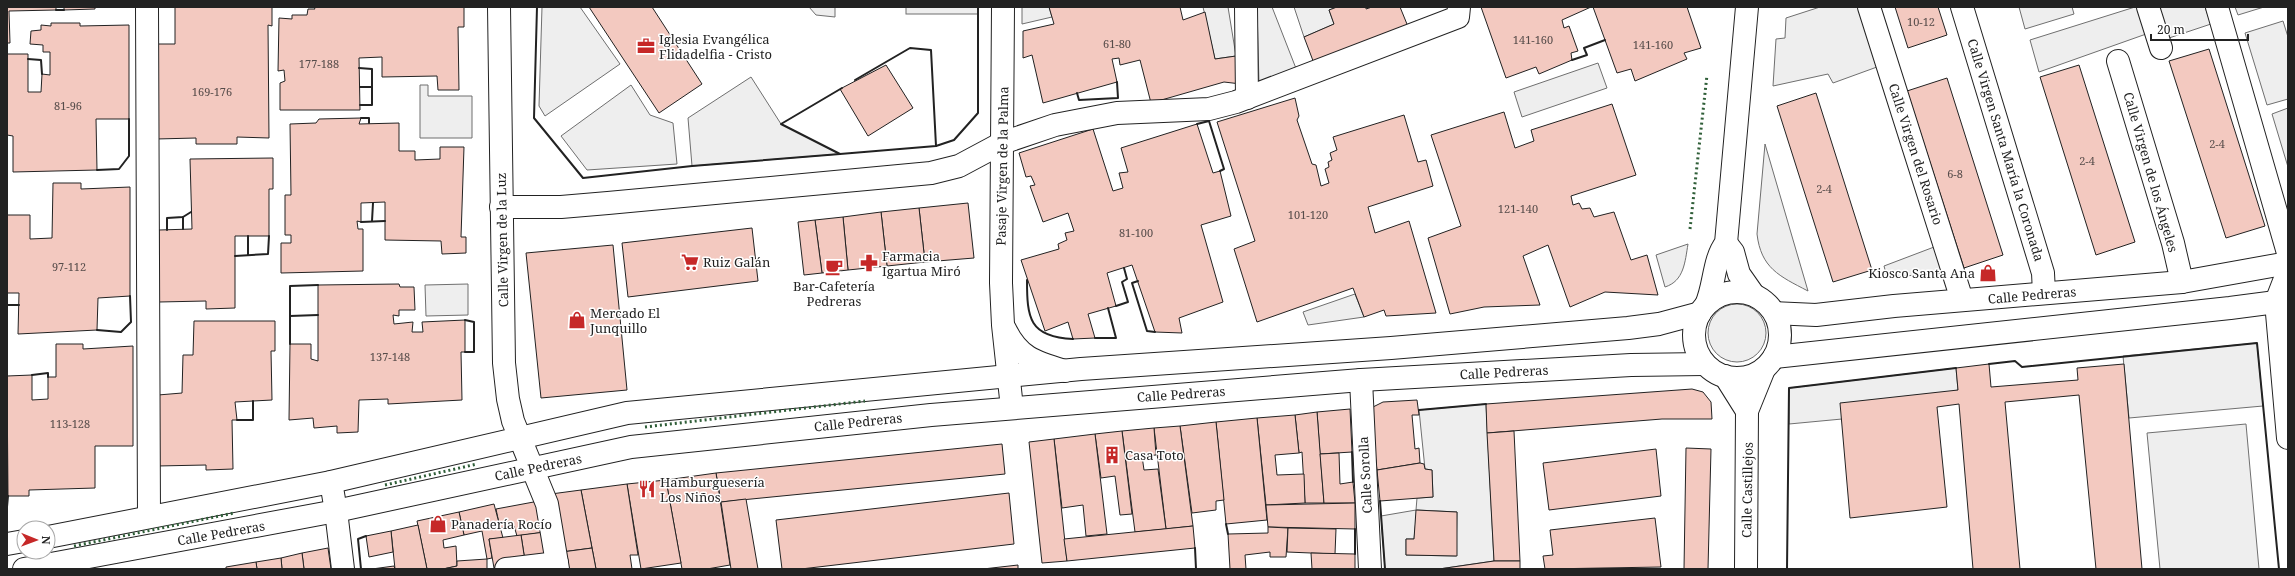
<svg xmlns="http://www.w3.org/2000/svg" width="2295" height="576" font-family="'Noto Serif',serif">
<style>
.green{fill:#eee;stroke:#6f6f6f;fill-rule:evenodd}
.building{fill:#f3c9c0;stroke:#222}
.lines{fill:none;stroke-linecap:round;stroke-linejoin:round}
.minor-casing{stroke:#222;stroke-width:24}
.major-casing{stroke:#222;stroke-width:24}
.minor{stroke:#fff;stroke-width:22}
.major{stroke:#fff;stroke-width:22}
.hedge{stroke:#2f5e38;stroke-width:3;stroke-dasharray:2 3;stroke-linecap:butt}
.wall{stroke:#222;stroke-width:2}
.labels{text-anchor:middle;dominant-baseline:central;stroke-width:3;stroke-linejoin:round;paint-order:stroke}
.number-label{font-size:11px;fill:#564c4a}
.poi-label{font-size:13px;fill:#222;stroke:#fff;text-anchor:start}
.street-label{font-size:13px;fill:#222;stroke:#fff}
</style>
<rect width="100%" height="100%" fill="#fff"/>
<g class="green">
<path d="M542,7H580L620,64L545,116L539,106Z"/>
<path d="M809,7H835V17L816,15Z"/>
<rect x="906" y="7" width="72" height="7"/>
<path d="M1022,7H1049L1052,17L1022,24Z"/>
<path d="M1203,7H1228L1236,56L1215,59Z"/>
<path d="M1257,7H1272L1297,71L1259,84Z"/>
<path d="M1294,7H1337L1329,10L1334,24L1304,37Z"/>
<path d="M1820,7H1858L1877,67L1833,83L1828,74L1773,86L1776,39L1785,38L1786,18Z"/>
<path d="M2019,7H2072L2074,14L2025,29Z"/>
<path d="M2135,7H2141L2149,33L2039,72L2030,40Z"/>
<path d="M2154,7H2205L2211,24L2163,40Z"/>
<path d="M2235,7H2264L2238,15Z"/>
<path d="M2283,21L2288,37V99L2267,105L2245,33Z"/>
<path d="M1598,63L1607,88L1522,117L1514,92Z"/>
<path d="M751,77L781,124L840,154L692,166L688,118Z"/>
<path d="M420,85H428V96H472V138H420Z"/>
<path d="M631,85L650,115L673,123L677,164L587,170L561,136Z"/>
<path d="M2288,108V167L2272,114Z"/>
<path d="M1765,144L1808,291C1779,276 1761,268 1757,234Z"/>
<path d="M1688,244C1685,262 1684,281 1665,287L1656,255Z"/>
<path d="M1942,244L1950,273L1887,277L1884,266Z"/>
<path d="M468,284V315L426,316L425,285Z"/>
<path d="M1355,294L1364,317L1308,325L1303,312Z"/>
<circle cx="1737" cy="333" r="29"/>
<path d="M2257,343L2263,406L2129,418L2123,356Z"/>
<path d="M1956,368L1958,390L1842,419L1789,424V388Z"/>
<path d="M1486,404L1494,561L1439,569H1385L1381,516L1416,510L1417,498L1433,497L1432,470L1425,469L1419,410ZM1417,510L1457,512L1456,556L1406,555V539H1414Z"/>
<path d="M2246,424L2259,569H2160L2147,433Z"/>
</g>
<g class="building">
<path d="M7,7H56V10L9,11L10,43H7Z"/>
<path d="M64,7H95V9L64,10Z"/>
<path d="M175,7H272V26L268,25L269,138L237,137V144H196V138L156,139L155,44H175Z"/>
<path d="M314,7H464V27H458L459,90H438L437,76L382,77V57L359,58L360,110H280V83L285,81L284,70L278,71L279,18L292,19V15H307L308,9H315Z"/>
<path d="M589,7H652L702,84L659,113Z"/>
<path d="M1049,7H1180L1183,20L1205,12L1215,59L1236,56L1241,84L1224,82L1151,103L1140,60L1120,65L1119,58L1112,59L1117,82L1043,103L1032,55L1023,58V31L1054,24Z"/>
<path d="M1337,7H1366V9L1372,7H1400L1409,29L1315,66L1304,37L1334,24L1329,10Z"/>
<path d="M1481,7H1591L1562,20L1564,28L1569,26L1578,51L1571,53L1572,60L1539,74L1536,67L1506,78Z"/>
<path d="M1593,7H1687L1701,48L1684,53L1687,59L1635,81L1631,69L1617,73Z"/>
<path d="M1895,7H1938L1947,35L1908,48Z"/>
<path d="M51,23H80V26L129,25V119H96L97,170L13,172V136L7,135V54H28V92H41L42,74L50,75V52H43V45L30,44L31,31L41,30V25L51,26Z"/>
<path d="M2209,49L2265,226L2226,238L2169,61Z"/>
<path d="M886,65L913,108L868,136L840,89Z"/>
<path d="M2079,65L2135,242L2096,255L2040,77Z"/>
<path d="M1947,78L2003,255L1964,268L1907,91Z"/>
<path d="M1816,93L1872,270L1833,282L1777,106Z"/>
<path d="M1295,98L1299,116L1297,120L1312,164L1316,165L1321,186L1329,183L1325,169L1329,167L1328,162L1332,160L1330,153L1337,150L1333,137L1404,115L1418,162L1426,160L1433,186L1368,207L1375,233L1409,221L1436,313L1386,316L1384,310L1364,317L1353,288L1257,322L1234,249L1255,241L1217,122Z"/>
<path d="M1612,104L1636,175L1571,196L1573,205L1579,203L1582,209L1590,208L1594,217L1614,212L1631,260L1647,255L1658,295L1605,292L1570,307L1548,245L1523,256L1540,305L1484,307L1450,314L1428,238L1461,226L1431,135L1504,112L1515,148L1534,141L1531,130Z"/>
<path d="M361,118L359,124L399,123V151H415V160L440,159V147H464L461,237H466V253L442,254L441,241L385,240V202L361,203V222L357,221L358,229H363V271L281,273V243H291V235H285V195H291L290,124L316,123L319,119Z"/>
<path d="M1197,124L1213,173L1220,171L1231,216L1201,225L1223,302L1179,318L1182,333L1155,332L1132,265L1107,273L1116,306L1088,314L1095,338L1073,339L1068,322L1045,331L1021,260L1059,249L1058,244L1067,240L1065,233L1074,231L1068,213L1043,222L1030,186L1035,185L1031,176L1026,177L1019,153L1093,129L1113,191L1123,188L1119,173L1128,172L1121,148Z"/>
<path d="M273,158V189H269V236H235V308L206,309V301L159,302V230L192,229L190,159Z"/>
<path d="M53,183H81V189L130,187V296L98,298L97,330L18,334L19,293H7V215H30V239L52,238Z"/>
<path d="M968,203L974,258L925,262L919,208Z"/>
<path d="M919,208L925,262L887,266L881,212Z"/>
<path d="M881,212L887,266L848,270L843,217Z"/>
<path d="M843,217L848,270L822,273L815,220Z"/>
<path d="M815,220L822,273L804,275L798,222Z"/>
<path d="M752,228L758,281L628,297L622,243Z"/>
<path d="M613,245L627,390L541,398L526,253Z"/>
<path d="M399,284L400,287H414L415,310H399V316L393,315L394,324L413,322L412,332H423L422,322L465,320V352H461L462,400L388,404V399L359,400L358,432L337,433V426L314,428L313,418L289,420L290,344H311V359L318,361V285Z"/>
<path d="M194,321H275V351H271L272,400L235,402L237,420H232L233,469L206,470V465L157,466L158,395L182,393L183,355H193Z"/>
<path d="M56,344H83V349L133,346V446H95V488L29,490V496H8L7,376L32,375V400L48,399V377H56Z"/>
<path d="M1989,364L1991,387L2078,380L2077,368L2124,364L2142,569H2096L2079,395L2005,402L2020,569H1973L1959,404L1937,407L1947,507L1850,518L1840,403L1958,390L1956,368Z"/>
<path d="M1692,389L1703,392L1711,402L1712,419H1662L1487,433L1486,404Z"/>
<path d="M1417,400L1419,415H1412L1415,449L1419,448L1420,463L1377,470L1370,415L1371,408L1383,402Z"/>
<path d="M1350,409L1352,452L1320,454L1317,412Z"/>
<path d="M1317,412L1324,503H1305L1302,452L1299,453L1295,415Z"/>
<path d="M1295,415L1299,453L1275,455L1277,475L1304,474L1305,503L1266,505L1257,418Z"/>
<path d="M1257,418L1267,520L1226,524L1216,422Z"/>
<path d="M1216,422L1224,500L1216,501V510L1192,513L1180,426Z"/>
<path d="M1180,426L1193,526L1166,529L1154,428Z"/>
<path d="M1154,428L1156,455L1142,456L1144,470L1158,469L1166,529L1135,532L1122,431Z"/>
<path d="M1122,431L1132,514L1120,515L1115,476L1101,478L1095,434Z"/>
<path d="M1514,431L1520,561H1494L1487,433Z"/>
<path d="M1095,434L1107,534L1086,536L1083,505L1062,508L1054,439Z"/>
<path d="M1054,439L1067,561L1042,563L1029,442Z"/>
<path d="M1002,444L1005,474L721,502L716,473Z"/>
<path d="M1686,448L1711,449L1708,569H1684Z"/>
<path d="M1656,449L1661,496L1549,510L1543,463Z"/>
<path d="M1339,453L1340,484L1353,482L1355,503H1324L1320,454Z"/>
<path d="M1420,463L1424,464L1425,469L1432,470L1433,497L1380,501L1377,470Z"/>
<path d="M716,473L730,565L707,569H682L666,480Z"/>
<path d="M666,480L681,563L641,569L627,484Z"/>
<path d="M627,484L638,555H630L632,569H596L581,490Z"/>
<path d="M581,490L592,548L562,552L551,494Z"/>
<path d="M1009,493L1014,544L801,569H782L776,520Z"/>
<path d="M746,499L758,569H731L721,502Z"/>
<path d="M539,501L545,532L517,536L514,526L500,528L496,509Z"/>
<path d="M1355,503V529L1268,527L1266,505Z"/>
<path d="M494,504L503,538L489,539L492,558L487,559L482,531L464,535L459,512Z"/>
<path d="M1416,510L1457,512V556L1406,555V539H1414Z"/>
<path d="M459,512L464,535L443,540L444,548L456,546L457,566L443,569H427L417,521Z"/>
<path d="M1655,518L1661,567L1545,569L1543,556L1553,555L1550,530Z"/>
<path d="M418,525L427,569H395L391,531Z"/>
<path d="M1193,526L1195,548L1067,561L1064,539Z"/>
<path d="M1268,527L1288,528L1286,557H1270V552L1245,555L1246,569H1230L1228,534L1268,533Z"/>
<path d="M1288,528L1336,529L1335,554L1287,552Z"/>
<path d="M391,531L393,552L369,557L366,536Z"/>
<path d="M545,532L549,557L525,561L521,535Z"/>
<path d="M521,535L525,561L494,568L489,539Z"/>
<path d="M328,548L331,569H304L302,553Z"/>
<path d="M592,548L596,569H565L562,552Z"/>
<path d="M302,553L304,569H282L281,558Z"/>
<path d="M1311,553L1355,554V569H1312Z"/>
<path d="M281,558L282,569H257L256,562Z"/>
<path d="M487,559V569H443L457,566V561Z"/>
<path d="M1494,561H1520V569H1439Z"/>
<path d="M256,562L257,569H226V567Z"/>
<path d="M1018,565V569H983Z"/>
<path d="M394,566L395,569H372Z"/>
</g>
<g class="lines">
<g class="minor-casing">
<g id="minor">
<path d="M147,7L149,516"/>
<path d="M499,7L504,363L508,399L513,421L547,504L558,569"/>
<path d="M1003,7L1001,283L1003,325L1012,408"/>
<path d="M1246,7L1247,98"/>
<path d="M1869,7L1962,300"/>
<path d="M1962,7L2043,273L2044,293"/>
<path d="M2148,7L2161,48"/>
<path d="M2217,7L2288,253"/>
<path d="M2118,61L2173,243L2182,282"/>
<path d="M501,207H561L608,203L931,173L959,166L1002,143L1055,125L1117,113L1209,109L1236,102L1458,17L1459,7"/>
<path d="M1726,243L1733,252L1739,274L1753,294"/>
<path d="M1706,305C1715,285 1713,260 1726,243L1747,7"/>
<path d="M1005,329C1019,358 1035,362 1065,371"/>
<path d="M1725,376L1747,411"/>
<path d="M1361,380L1370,569"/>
<path d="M331,482L336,511L343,569"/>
<path d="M506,569L557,563"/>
<path d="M1746,569L1747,411L1764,369"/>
</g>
</g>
<g class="major-casing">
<g id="major">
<path d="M2288,271L2276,302L2288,438"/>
<circle cx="1737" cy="335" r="43"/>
<path d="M1775,313L1816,315L1894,306L2182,282L2288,263"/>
<path d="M1774,357L2230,308L2276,302L2288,298"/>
<path d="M48,537L331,482L627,413L1081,369L1391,348L1628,328L1659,324L1700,313"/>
<path d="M7,544L24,541"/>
<path d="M24,569L336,511L631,447L931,415L1361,380L1631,365L1704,364"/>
</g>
</g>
<use href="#minor" class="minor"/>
<use href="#major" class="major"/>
<g class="hedge">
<path d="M1690,229L1707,75"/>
<path d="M645,427L865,401"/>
<path d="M385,485L477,464"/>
<path d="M74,546L234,513"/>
</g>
<g class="wall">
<path d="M537,7L534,118L583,178L692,166L840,154"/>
<path d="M56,10H64"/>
<path d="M28,59L41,60L42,74"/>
<path d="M1572,60L1587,55L1584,48L1605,40"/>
<path d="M359,68L372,69V105H360"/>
<path d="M855,80L910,48L931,50L936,146"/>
<path d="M360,87H372"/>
<path d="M842,88L781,124L840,154L936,146L954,140L978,113V7"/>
<path d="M1077,93L1079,100L1118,98L1117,82"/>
<path d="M361,118H369V123"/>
<path d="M1197,124L1209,121L1224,169L1220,171"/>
<path d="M97,170L119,169L129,156V119"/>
<path d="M7,176V204"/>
<path d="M183,217V229"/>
<path d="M372,221L373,203"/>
<path d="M361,222L385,221"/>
<path d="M167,230V218L183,217L191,212"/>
<path d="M248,255V236"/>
<path d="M235,256L268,254L269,236"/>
<path d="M1027,280C1027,318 1029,337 1073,339"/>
<path d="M1138,281L1132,283L1147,331L1155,332"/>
<path d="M7,305H19"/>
<path d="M1116,306L1128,302L1122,282L1127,279L1124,268"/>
<path d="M290,316L318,315"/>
<path d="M97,330L121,332L131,322L130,296"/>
<path d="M7,338V361"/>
<path d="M1095,338H1116L1108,308"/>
<path d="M290,344V286L318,285"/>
<path d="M465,352H474V322L465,320"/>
<path d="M1989,364L2015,361L2022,367L2257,343L2279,569"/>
<path d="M32,375L48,373V377"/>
<path d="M1419,410L1486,404"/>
<path d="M237,420H253V401"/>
<path d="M1352,452L1353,482"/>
<path d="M1380,501L1385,569"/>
<path d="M7,507L8,496"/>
<path d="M1226,524L1228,534"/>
<path d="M1195,548L1196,569"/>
<path d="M1355,554V529"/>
<path d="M361,569L358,539L366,536"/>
<path d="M1787,569L1789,388L1956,368"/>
</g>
</g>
<defs>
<g id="office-bare" transform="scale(1.38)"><path d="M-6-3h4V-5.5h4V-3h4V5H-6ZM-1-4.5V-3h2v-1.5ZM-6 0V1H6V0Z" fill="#c62828" stroke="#fff" stroke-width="2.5" paint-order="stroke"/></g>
<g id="supermarket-bare" transform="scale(1.38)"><path d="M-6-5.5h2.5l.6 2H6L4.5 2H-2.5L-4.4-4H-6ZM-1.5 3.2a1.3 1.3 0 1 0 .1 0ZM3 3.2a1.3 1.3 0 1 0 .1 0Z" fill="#c62828" stroke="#fff" stroke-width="2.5" paint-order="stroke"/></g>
<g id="pharmacy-bare" transform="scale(1.38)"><path d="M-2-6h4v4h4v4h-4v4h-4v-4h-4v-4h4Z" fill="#c62828" stroke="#fff" stroke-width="2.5" paint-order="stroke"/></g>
<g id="cafe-bare" transform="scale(1.38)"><path d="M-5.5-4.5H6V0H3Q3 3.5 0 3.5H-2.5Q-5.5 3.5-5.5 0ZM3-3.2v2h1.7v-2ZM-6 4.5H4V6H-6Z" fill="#c62828" stroke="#fff" stroke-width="2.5" paint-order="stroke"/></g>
<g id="shop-bare" transform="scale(1.38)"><path d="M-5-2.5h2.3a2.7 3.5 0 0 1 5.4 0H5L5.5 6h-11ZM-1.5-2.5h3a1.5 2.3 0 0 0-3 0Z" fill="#c62828" stroke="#fff" stroke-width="2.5" paint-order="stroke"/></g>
<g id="building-bare" transform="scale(1.38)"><path d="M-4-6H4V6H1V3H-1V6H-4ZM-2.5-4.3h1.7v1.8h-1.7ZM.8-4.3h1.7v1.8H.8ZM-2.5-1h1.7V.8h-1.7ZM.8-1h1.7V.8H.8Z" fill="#c62828" stroke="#fff" stroke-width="2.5" paint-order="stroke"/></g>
<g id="restaurant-bare" transform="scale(1.38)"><path d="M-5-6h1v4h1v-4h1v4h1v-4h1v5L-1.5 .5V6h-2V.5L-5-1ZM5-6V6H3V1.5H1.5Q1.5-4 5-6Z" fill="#c62828" stroke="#fff" stroke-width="2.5" paint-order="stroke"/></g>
</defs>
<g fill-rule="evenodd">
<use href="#office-bare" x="646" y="46"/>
<use href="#supermarket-bare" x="690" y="262"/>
<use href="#pharmacy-bare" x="869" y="263"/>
<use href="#cafe-bare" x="834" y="267"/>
<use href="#shop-bare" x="1988" y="273"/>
<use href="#shop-bare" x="577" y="320"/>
<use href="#building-bare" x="1112" y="455"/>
<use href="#restaurant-bare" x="647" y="489"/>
<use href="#shop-bare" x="438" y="524"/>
</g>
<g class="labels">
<g class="number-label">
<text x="1921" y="21">10-12</text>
<text x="1533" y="39">141-160</text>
<text x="1117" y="43">61-80</text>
<text x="1653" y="44">141-160</text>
<text x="319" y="63">177-188</text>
<text x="212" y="91">169-176</text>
<text x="68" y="105">81-96</text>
<text x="2217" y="143">2-4</text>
<text x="2087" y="160">2-4</text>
<text x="1955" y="173">6-8</text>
<text x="1824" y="188">2-4</text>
<text x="1518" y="208">121-140</text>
<text x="1308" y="214">101-120</text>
<text x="1136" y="232">81-100</text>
<text x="69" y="266">97-112</text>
<text x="390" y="356">137-148</text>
<text x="70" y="423">113-128</text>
</g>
<g class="poi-label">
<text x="659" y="39">Iglesia Evangélica<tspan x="659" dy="15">Flidadelfia - Cristo</tspan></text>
<text x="882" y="256">Farmacia<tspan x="882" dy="15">Igartua Miró</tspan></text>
<text x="703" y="262">Ruiz Galán</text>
<text x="1975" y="273" text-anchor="end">Kiosco Santa Ana</text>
<text x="834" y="286" text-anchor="middle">Bar-Cafetería<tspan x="834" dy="15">Pedreras</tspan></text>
<text x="590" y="313">Mercado El<tspan x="590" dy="15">Junquillo</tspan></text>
<text x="1125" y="455">Casa Toto</text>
<text x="660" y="482">Hamburguesería<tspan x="660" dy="15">Los Niños</tspan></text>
<text x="451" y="524">Panadería Rocío</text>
</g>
<g class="street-label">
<text transform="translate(2006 150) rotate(73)">Calle Virgen Santa María la Coronada</text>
<text transform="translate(1916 154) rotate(72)">Calle Virgen del Rosario</text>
<text transform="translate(1002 166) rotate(-89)">Pasaje Virgen de la Palma</text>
<text transform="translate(2151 172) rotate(74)">Calle Virgen de los Ángeles</text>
<text transform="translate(502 240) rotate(-91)">Calle Virgen de la Luz</text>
<text transform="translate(2032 295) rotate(-5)">Calle Pedreras</text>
<text transform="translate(1504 372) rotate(-3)">Calle Pedreras</text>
<text transform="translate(1181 394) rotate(-4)">Calle Pedreras</text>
<text transform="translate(858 422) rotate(-6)">Calle Pedreras</text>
<text transform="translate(538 467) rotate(-12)">Calle Pedreras</text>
<text transform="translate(1365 475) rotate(-93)">Calle Sorolla</text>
<text transform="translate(1747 490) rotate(-89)">Calle Castillejos</text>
<text transform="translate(221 533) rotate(-10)">Calle Pedreras</text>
</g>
</g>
<rect width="2295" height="576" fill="none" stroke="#222222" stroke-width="16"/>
<g transform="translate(36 540) rotate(91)"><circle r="19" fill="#ffffff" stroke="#a7a7a7"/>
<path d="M0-3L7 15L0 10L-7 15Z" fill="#c62828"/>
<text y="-6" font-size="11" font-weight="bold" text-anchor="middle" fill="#222222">N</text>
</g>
<path d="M2151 34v6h97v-6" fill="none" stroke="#222222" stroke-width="2"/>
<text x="2157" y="34" font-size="12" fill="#222222" stroke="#ffffff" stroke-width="3" paint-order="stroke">20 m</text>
</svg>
